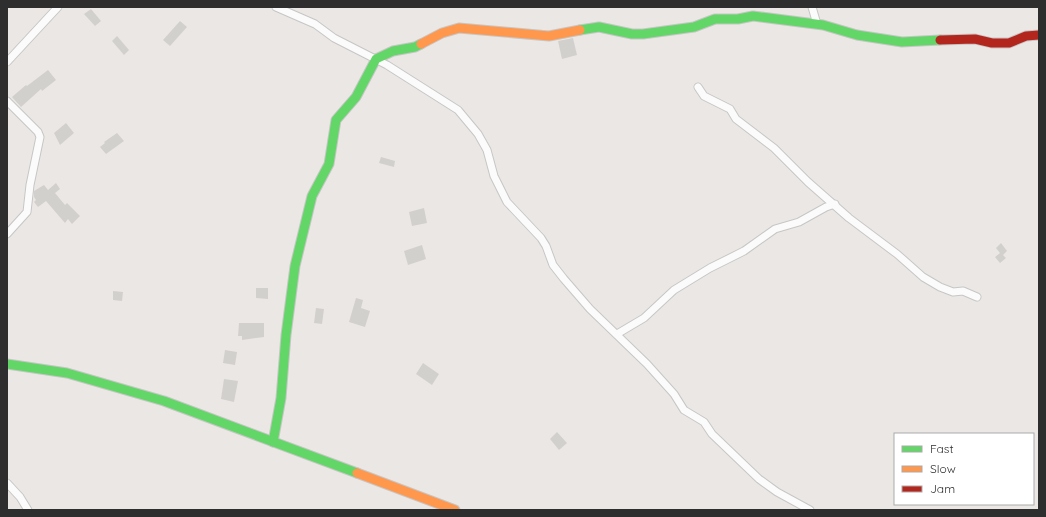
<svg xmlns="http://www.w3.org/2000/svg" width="1046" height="517" font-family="Quicksand,sans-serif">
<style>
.building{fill:#d2d0cd}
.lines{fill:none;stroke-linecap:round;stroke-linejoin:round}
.street-casing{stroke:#c7c6c6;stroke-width:9}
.fast-casing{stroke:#c7c6c6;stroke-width:11}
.slow-casing{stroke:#c7c6c6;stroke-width:11}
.jam-casing{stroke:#c7c6c6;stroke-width:11}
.street{stroke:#fcfbfb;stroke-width:7}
.fast{stroke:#63d668;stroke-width:9}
.slow{stroke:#ff974d;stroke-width:9}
.jam{stroke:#b3261e;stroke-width:9}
</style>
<rect width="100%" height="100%" fill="#ebe7e4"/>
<g class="building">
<path d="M91,9L101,21L95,26L84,14Z"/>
<path d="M180,21L187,27L170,46L163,40Z"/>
<path d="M117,36L129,50L124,55L112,41Z"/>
<path d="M573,38L577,55L562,59L558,41Z"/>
<path d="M48,70L56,80L42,91L41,89L21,107L12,97L26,85L27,86Z"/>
<path d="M66,123L74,133L60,145L54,133Z"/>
<path d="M117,133L124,141L106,154L100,147L105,143L104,142Z"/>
<path d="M381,157L395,161L394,167L379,163Z"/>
<path d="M56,183L60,189L55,193L65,205L67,203L80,216L72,224L68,219L65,223L46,201L38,207L34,202L36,200L34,197V191L44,185L48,190Z"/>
<path d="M424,208L427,223L412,226L409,212Z"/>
<path d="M1001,243L1007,251L1003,255L1006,258L1000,263L995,257L1000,253L996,248Z"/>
<path d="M422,245L426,259L408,265L404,251Z"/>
<path d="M256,288H268V299L256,298Z"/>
<path d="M113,291L123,292L122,301L113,300Z"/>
<path d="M356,298L363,300L361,308L370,311L365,327L349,322Z"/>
<path d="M316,308L324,309L322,324L314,323Z"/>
<path d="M239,323H264V337L242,340V336H238Z"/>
<path d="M225,350L237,352L235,365L223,363Z"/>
<path d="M423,363L439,374L432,385L416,374Z"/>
<path d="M224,379L238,381L234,402L221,399Z"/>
<path d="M557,432L567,443L559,450L550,439Z"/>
</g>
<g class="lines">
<g class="street-casing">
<g id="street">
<path d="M276,7L315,24L334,38L387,65L458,110L478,134L487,150L494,176L507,202L541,238L546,246L553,265L564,279L590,309L647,364L674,394L684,410L704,422L712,434L759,479L777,492L810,510"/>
<path d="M812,7L817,24"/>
<path d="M7,62L58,7"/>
<path d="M698,87L704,96L730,109L736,119L774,148L808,182L849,218L897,254L923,277L940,287L953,292L963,291L977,297"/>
<path d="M7,101L38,132L40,137L30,185L27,212L7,234"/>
<path d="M617,334L644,318L674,290L710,268L744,251L775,229L799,222L826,207L835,204"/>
<path d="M7,483L20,497L28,510"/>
</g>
</g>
<g class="fast-casing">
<g id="fast">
<path d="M580,30L599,27L632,34H643L694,27L715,19H738L753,16L823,25L857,35L902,42L940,40"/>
<path d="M7,364L67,373L164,401L357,473"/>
<path d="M273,442L281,398L286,335L295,266L312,196L329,164L336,120L356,97L376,59L393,51L415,47L421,44"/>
</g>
</g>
<g class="slow-casing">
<g id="slow">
<path d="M421,44L442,33L459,28L549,36L580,30"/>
<path d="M357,473L455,510"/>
</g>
</g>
<g class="jam-casing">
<path id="jam" d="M940,40L975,39L992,43H1009L1026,36L1039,35"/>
</g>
<use href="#street" class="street"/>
<use href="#fast" class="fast"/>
<use href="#slow" class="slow"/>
<use href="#jam" class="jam"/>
</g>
<rect width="1046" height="517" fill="none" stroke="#2e2e2e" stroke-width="16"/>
<rect x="894" y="433" width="140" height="72" fill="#ffffff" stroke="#ababab"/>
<rect x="902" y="446" width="20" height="6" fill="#63d668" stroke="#ababab"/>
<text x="930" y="453" font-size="12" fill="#2e2e2e">Fast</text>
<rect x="902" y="466" width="20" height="6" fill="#ff974d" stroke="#ababab"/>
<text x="930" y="473" font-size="12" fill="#2e2e2e">Slow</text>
<rect x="902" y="486" width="20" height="6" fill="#b3261e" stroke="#ababab"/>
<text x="930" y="493" font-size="12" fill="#2e2e2e">Jam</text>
</svg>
